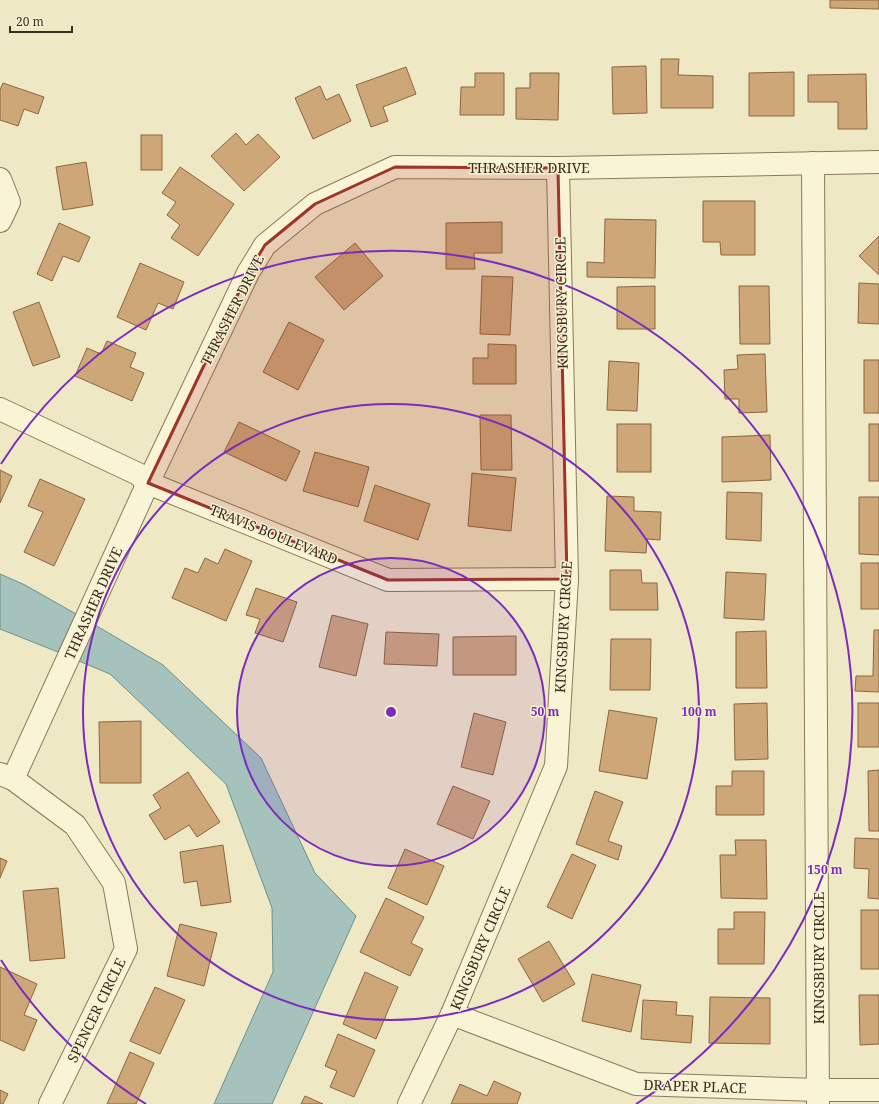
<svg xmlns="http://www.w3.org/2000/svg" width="879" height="1104" font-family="'Noto Serif',serif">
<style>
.water{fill:#a6c2bd;stroke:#6c918c}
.building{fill:#cea779;stroke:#8a663f}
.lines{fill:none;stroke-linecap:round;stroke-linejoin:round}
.minor-casing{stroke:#8a7a5a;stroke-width:24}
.minor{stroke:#faf4d7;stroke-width:22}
.marked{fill:#9b3628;fill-opacity:0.2;stroke:#9b3628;stroke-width:3;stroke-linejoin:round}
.ring{fill:none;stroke:#7b2cbf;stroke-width:2}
.labels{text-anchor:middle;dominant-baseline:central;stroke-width:3;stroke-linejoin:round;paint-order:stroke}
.street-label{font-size:14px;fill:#3a2f1e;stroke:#f6f1d3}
.centre{fill:#7b2cbf;stroke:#f6f1d3;stroke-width:2}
.ring-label{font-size:12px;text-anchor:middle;font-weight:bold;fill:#7b2cbf;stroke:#f6f1d3;stroke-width:3;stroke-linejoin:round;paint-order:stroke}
</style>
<rect width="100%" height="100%" fill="#efe8c4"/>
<g class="water">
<path d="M0,574L25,585L76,614L58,652L0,629Z"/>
<path d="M95,625L163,665L261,758L315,873L356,916L272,1104H214L273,972L272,908L226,784L110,674L79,661Z"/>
</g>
<g class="building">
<path d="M830,0H879V9L830,8Z"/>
<path d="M661,59H679L678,75L713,76V108H661Z"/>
<path d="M646,66L647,113L613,114L612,67Z"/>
<path d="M406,67L416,94L383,107L388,121L371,127L356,85Z"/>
<path d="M794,72V116H749V73Z"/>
<path d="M475,73H504V115H460L461,87H475Z"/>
<path d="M530,73H559L558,120L516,119V88H530Z"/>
<path d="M866,74L867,129H838V102H808V75Z"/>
<path d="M3,83L44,97L38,114L24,109L18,126L0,120V90Z"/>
<path d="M320,86L326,100L339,94L351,121L313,139L295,98Z"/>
<path d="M236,133L246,145L258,134L280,157L244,191L211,156Z"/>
<rect x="141" y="135" width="21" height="35"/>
<path d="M86,162L93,205L63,210L56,167Z"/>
<path d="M180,167L234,204L198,256L171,238L180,225L167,215L176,202L162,193Z"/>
<path d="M703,201H755V255H721L720,242H703Z"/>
<path d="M605,219L656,220L655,278L587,277V262L604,263Z"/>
<path d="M502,222V253H474L475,269H446V223Z"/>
<path d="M59,223L90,237L79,262L63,256L52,281L37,274Z"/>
<path d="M879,236V275L859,256Z"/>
<path d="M355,243L383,276L344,310L315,277Z"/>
<path d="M140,263L184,282L173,309L158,303L146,330L117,317Z"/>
<path d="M482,276L513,277L510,335L480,334Z"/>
<path d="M859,283L879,284V324L858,323Z"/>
<path d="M655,286V329H617V287Z"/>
<path d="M739,286H769L770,344H740Z"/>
<path d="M39,302L60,357L33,366L13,312Z"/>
<path d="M289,322L324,340L298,390L263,372Z"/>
<path d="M107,341L136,353L130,367L144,373L132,401L75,376L87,348L101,354Z"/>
<path d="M488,344L516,345V384H473V358H488Z"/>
<path d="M765,354L767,412L739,413V399H725L724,370L738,369L737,355Z"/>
<rect x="864" y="360" width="15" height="53"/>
<path d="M609,361L639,363L637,411L607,410Z"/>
<path d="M480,415H511L512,470H481Z"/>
<path d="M239,422L300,451L286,481L224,452Z"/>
<rect x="617" y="424" width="34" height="48"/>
<rect x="869" y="424" width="10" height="57"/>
<path d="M770,435L771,480L722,482V437Z"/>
<path d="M315,452L369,467L358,507L303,491Z"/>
<path d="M0,470L12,476L0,503Z"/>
<path d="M472,473L516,478L511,531L468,526Z"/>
<path d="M40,479L85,499L54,566L24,552L43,512L28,506Z"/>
<path d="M375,485L430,504L418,540L364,521Z"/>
<path d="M727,492L762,493L761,541L726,539Z"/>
<path d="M607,496L634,497V511L661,512L660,540L647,539L646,553L605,551Z"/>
<path d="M859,497H879V555L859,554Z"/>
<path d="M225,549L252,561L226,621L172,598L185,568L198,573L205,558L218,564Z"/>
<rect x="861" y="563" width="18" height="46"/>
<path d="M610,570H641L642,583H657L658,610H610Z"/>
<path d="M726,572L766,574L764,620L724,618Z"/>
<path d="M256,588L297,602L283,642L255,633L260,619L246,615Z"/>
<path d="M332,615L368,624L356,676L319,667Z"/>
<path d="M874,630H879V692L855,691L856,676H873Z"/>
<path d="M766,631L767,688H736V632Z"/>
<path d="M386,632L439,634L437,666L384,664Z"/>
<path d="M516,636V675H453V637Z"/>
<path d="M611,639H651L650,690H610Z"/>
<path d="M767,703L768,759L735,760L734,704Z"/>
<rect x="858" y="703" width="21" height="44"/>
<path d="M609,710L657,718L647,779L599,771Z"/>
<path d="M474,713L506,722L493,775L461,767Z"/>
<path d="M141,721V783H100L99,722Z"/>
<path d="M879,770V831H869L868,771Z"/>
<path d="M732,771H764V815H716V786H732Z"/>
<path d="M188,772L220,822L197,837L189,825L165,840L149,815L161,808L153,795Z"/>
<path d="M453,786L490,801L473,839L437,824Z"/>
<path d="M595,791L623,802L608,841L622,846L618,860L576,844Z"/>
<path d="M855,838L879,839V899L868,898L869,869L854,868Z"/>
<path d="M735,840H766L767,899L721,898L720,855H736Z"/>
<path d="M223,845L231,902L201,906L197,881L184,883L180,852Z"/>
<path d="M405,849L444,866L427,905L388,888Z"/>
<path d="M572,854L596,865L572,919L547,907Z"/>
<path d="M0,858L7,861L0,878Z"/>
<path d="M58,888L65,958L30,961L23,891Z"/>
<path d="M386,898L424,917L411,943L423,949L410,976L360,952Z"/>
<rect x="861" y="910" width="18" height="59"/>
<path d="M734,912H765L764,964H718V929H734Z"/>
<path d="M180,924L217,933L204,986L167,976Z"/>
<path d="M549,941L575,984L543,1002L518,959Z"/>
<path d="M0,967L37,984L24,1015L37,1020L24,1051L0,1040Z"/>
<path d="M365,972L398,987L376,1039L343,1024Z"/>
<path d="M592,974L641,985L631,1032L582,1021Z"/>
<path d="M155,987L185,1000L160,1054L130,1041Z"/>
<path d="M859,995H879V1044L860,1045Z"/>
<path d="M710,997L770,998V1044L709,1043Z"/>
<path d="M643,1000L677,1002L676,1015L693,1016L691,1043L641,1039Z"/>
<path d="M338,1034L375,1050L354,1097L330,1087L337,1071L325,1066Z"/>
<path d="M130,1052L154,1063L136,1104H107Z"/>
<path d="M494,1081L521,1093L517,1104H451L460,1084L487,1096Z"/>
<path d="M0,1090L8,1094L3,1104H0Z"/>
<path d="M305,1096L323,1104H301Z"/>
</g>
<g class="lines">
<g class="minor-casing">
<g id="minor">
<path d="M813,163L818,1104"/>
<path d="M0,179L9,202L0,221"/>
<path d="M0,409L138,474L148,483L388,580L567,579"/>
<path d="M0,774L13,779L75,825L114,883L126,949L50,1104"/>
<path d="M13,779L148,483L248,273L265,245L315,204L395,167L558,168L879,162"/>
<path d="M452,1014L636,1084L818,1090H879"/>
<path d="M409,1104L452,1014L556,766L567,579L558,168"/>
</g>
</g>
<use href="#minor" class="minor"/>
</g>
<path class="marked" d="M395,167L558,168L567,579L388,580L148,483L248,273L265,245L315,204Z"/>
<circle cx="391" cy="712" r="154" fill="#7b2cbf" fill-opacity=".12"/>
<g class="ring">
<circle cx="391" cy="712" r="154"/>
<circle cx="391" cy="712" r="308"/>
<path d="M146 1104A462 462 0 0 1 1 960M1 464A462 462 0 1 1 636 1104"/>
</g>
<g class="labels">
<g class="street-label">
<text x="529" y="167">THRASHER DRIVE</text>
<text transform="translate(561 303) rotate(-91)">KINGSBURY CIRCLE</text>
<text transform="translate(232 310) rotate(-63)">THRASHER DRIVE</text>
<text transform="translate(274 534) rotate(22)">TRAVIS BOULEVARD</text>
<text transform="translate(93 603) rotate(-66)">THRASHER DRIVE</text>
<text transform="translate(563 627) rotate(-87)">KINGSBURY CIRCLE</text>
<text transform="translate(480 948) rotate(-67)">KINGSBURY CIRCLE</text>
<text transform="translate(818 958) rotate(-90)">KINGSBURY CIRCLE</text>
<text transform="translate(96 1010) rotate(-64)">SPENCER CIRCLE</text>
<text transform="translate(695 1086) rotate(2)">DRAPER PLACE</text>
</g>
</g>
<circle cx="391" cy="712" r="6" class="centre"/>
<g class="ring-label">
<text x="545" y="716">50 m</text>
<text x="699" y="716">100 m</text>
<text x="825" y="874">150 m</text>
</g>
<path d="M10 26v6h62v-6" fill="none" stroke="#3a2f1e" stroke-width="2"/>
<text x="16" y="26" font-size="12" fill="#3a2f1e" stroke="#f6f1d3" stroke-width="3" paint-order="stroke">20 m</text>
</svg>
